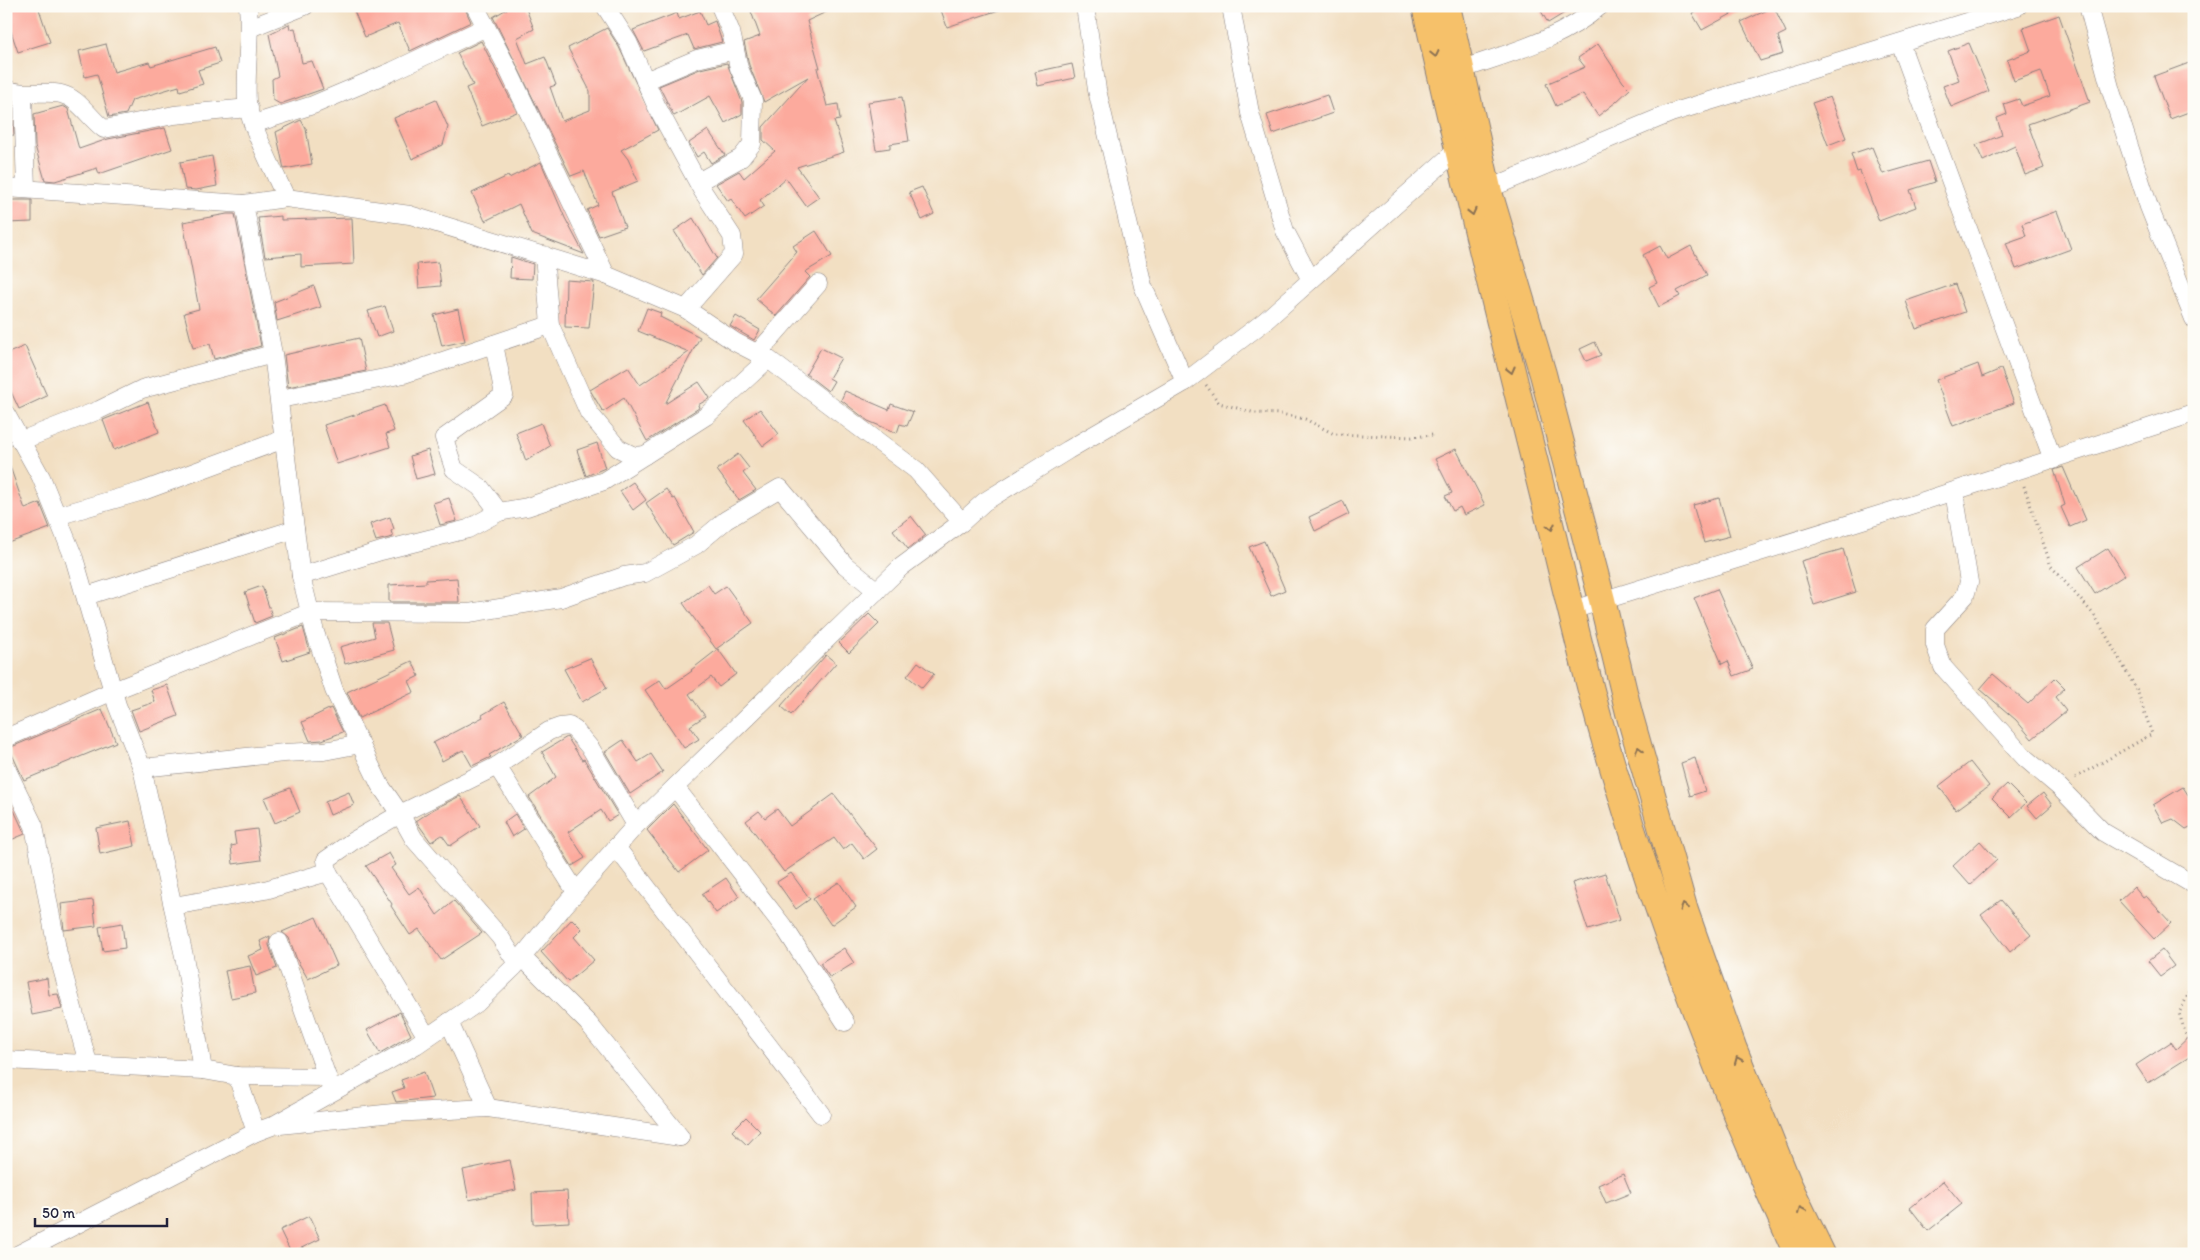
<svg xmlns="http://www.w3.org/2000/svg" width="2200" height="1260" font-family="Itim,sans-serif">
<style>
.building{fill:#fcaa9d}
.lines{fill:none;stroke-linecap:round;stroke-linejoin:round}
.minor-casing{stroke:#8a807e;stroke-width:19}
.primary-casing{stroke:#8a807e;stroke-width:28}
.path{stroke:#8a807e;stroke-width:3;stroke-dasharray:1 4;stroke-linecap:butt}
.minor{stroke:#fff;stroke-width:18}
.primary{stroke:#f6c16b;stroke-width:26}
.oneway{stroke:#8c7253}
</style>
<rect width="100%" height="100%" fill="#fdfcf7"/>
<filter id="ink" filterUnits="userSpaceOnUse"><feTurbulence type="fractalNoise" baseFrequency=".02" numOctaves="2"/><feDisplacementMap in="SourceGraphic" scale="10" xChannelSelector="R" yChannelSelector="G"/><feConvolveMatrix kernelMatrix="1 2 1 2 8 2 1 2 1" color-interpolation-filters="sRGB"/></filter>
<filter id="wash" filterUnits="userSpaceOnUse"><feTurbulence type="fractalNoise" baseFrequency=".0096" numOctaves="4" result="noise"/><feDisplacementMap in="SourceGraphic" scale="20" xChannelSelector="R" yChannelSelector="G"/><feGaussianBlur stdDeviation="1.12" result="paint"/><feColorMatrix in="noise" values="0 0 0 0 0 0 0 0 0 0 0 0 0 0 0 0 0 1.4 0 .05"/><feComposite in="paint" operator="in"/></filter>
<g filter="url(#wash)">
<rect width="100%" height="100%" fill="#f2dfc2"/>
<g id="blocks">
<g class="building">
<path d="M6,6H38L50,42L18,52L6,17Z"/>
<path d="M352,6H464L471,22L410,51L398,23L365,37Z"/>
<path d="M512,6H525L534,29L517,38L527,64L545,57L556,85L550,87L562,121L590,110V91L568,48L607,28L619,47L658,130L621,150L628,159L638,181L612,192L625,227L599,236L587,210L598,205L584,171L571,176L493,17Z"/>
<path d="M749,6H839L807,21L820,68H817L827,106L838,104L840,120L834,121L844,152L797,167L819,197L806,206L786,178L760,200L764,206L745,219L731,199L728,201L716,184L739,171L744,178L775,151L763,140V127L808,77L764,102L749,65L744,42L760,36Z"/>
<path d="M953,6H1001L1002,9L947,27L941,10Z"/>
<path d="M1538,6H1576L1548,23Z"/>
<path d="M1705,6H1746L1702,30L1692,13Z"/>
<path d="M1774,7L1786,32L1778,36L1783,54L1760,61L1741,22Z"/>
<path d="M700,11L706,25L715,21L722,42L694,49L688,35L644,51L633,30L677,13L679,19Z"/>
<path d="M2059,15L2090,102L2028,124L2044,168L2025,175L2015,146L1983,161L1976,145L2002,135L1997,118L2007,114L2004,104L2019,99L2022,106L2050,96L2041,71L2014,81L2007,60L2031,51L2023,28Z"/>
<path d="M289,24L290,29L295,28L302,63L312,61L323,89L280,104L273,100L272,79L278,76L269,34Z"/>
<path d="M481,41L517,112L482,126L466,88L473,85L457,53Z"/>
<path d="M1969,43L1989,91L1951,107L1943,86L1959,80L1948,51Z"/>
<path d="M106,44L114,72L149,62L151,66L215,47L220,63L198,70L203,84L180,91L179,86L132,100L126,114L109,117L97,74L85,77L79,51Z"/>
<path d="M1598,44L1623,82L1630,89L1616,102L1598,116L1583,94L1556,106L1546,84L1585,67L1578,58Z"/>
<path d="M727,63L742,102V114L725,123L710,96L674,116L659,86L700,69Z"/>
<path d="M2189,63L2194,77V110L2170,119L2154,76Z"/>
<path d="M1072,64L1075,78L1038,86L1035,72Z"/>
<path d="M1327,95L1333,113L1273,134L1267,115Z"/>
<path d="M902,97L909,141L890,144V148L876,150L868,102Z"/>
<path d="M1830,97L1846,138L1828,145L1812,103Z"/>
<path d="M436,100L448,127L443,145L412,159L394,118Z"/>
<path d="M63,106L68,109L79,149L108,139L165,128L172,149L99,174L97,168L55,181L45,180L35,146L34,114Z"/>
<path d="M13,120L14,135L6,136V122Z"/>
<path d="M301,120L306,129L312,164L284,169L276,132Z"/>
<path d="M708,130L725,155L711,163L704,152L697,157L689,143Z"/>
<path d="M1872,147L1883,174L1928,161L1935,182L1910,190L1916,207L1879,221L1860,171L1857,172L1851,154Z"/>
<path d="M212,156L217,186L196,190L185,189L180,162Z"/>
<path d="M541,162L565,218L584,254L532,234L519,204L485,221L472,193L508,176L509,178Z"/>
<path d="M922,187L934,214L922,220L909,192Z"/>
<path d="M6,200H32V222L6,223Z"/>
<path d="M2057,211L2071,249L2016,269L2006,243L2026,236L2022,224Z"/>
<path d="M227,214H235L261,346L214,359L210,344L193,348L184,313L199,309L183,222Z"/>
<path d="M281,216V220L352,218L354,264L301,267V254L265,257L258,218Z"/>
<path d="M693,218L717,258L702,275L674,231Z"/>
<path d="M816,231L832,256L805,272L810,277L776,316L756,299L797,252L793,246Z"/>
<path d="M1660,246L1667,259L1691,246L1707,275L1677,291L1680,296L1659,307L1649,287L1657,283L1643,255Z"/>
<path d="M511,257L533,264L532,279L510,278Z"/>
<path d="M438,262L441,286L419,288L417,264Z"/>
<path d="M566,280L594,282L589,328L565,327Z"/>
<path d="M1955,284L1965,312L1916,329L1906,301Z"/>
<path d="M314,286L321,307L277,321L274,302Z"/>
<path d="M385,306L393,331L377,337L368,311Z"/>
<path d="M647,308L661,313L660,317L700,337L665,404L699,382L710,398L698,405L699,408L647,441L624,398L603,412L590,390L628,367L640,385L689,352L638,331Z"/>
<path d="M458,309L465,341L442,346L434,315Z"/>
<path d="M736,316L760,330L754,340L730,326Z"/>
<path d="M359,338L366,371L288,387L284,355Z"/>
<path d="M1595,342L1601,355L1586,361L1580,349Z"/>
<path d="M25,346L47,396L19,409L6,381V354Z"/>
<path d="M821,348L841,358L829,378L834,381L828,391L806,374Z"/>
<path d="M1978,364L1982,377L2001,369L2014,403L1953,426L1936,380Z"/>
<path d="M845,391L889,410L891,404L913,412L907,426L900,424L897,433L868,421L841,400Z"/>
<path d="M148,402L159,432L114,450L103,420Z"/>
<path d="M385,405L394,431L386,434L390,447L337,464L324,425Z"/>
<path d="M760,409L779,434L763,446L744,420Z"/>
<path d="M541,423L550,446L526,461L516,433Z"/>
<path d="M597,443L605,468L586,476L577,450Z"/>
<path d="M1456,449L1485,505L1464,515L1460,507L1453,511L1445,496L1452,493L1435,459Z"/>
<path d="M428,450L435,474L416,479L410,456Z"/>
<path d="M738,454L749,468L743,473L756,490L739,500L717,470Z"/>
<path d="M6,461H8L25,509L40,503L50,528L6,544Z"/>
<path d="M2063,467L2086,520L2070,527L2061,507L2065,505L2054,470Z"/>
<path d="M633,482L646,500L633,510L620,491Z"/>
<path d="M666,489L673,499L675,498L694,532L673,545L646,503Z"/>
<path d="M449,498L457,521L440,525L433,503Z"/>
<path d="M1719,498L1730,536L1704,543L1693,505Z"/>
<path d="M1343,501L1349,514L1315,531L1309,517Z"/>
<path d="M911,516L926,535L908,549L893,530Z"/>
<path d="M390,517L394,529L391,531L393,537L376,541L370,524Z"/>
<path d="M1264,541L1285,590L1271,596L1249,547Z"/>
<path d="M2108,548L2125,575L2095,594L2078,567Z"/>
<path d="M1843,549L1856,592L1814,605L1801,561Z"/>
<path d="M457,578L459,602H389V585L426,583V580Z"/>
<path d="M708,585L714,594L726,586L753,623L716,649L683,603Z"/>
<path d="M262,586L272,616L255,623L245,592Z"/>
<path d="M1717,589L1753,669L1734,676L1728,661L1722,664L1694,598Z"/>
<path d="M869,614L879,624L849,653L839,643Z"/>
<path d="M372,623H387L394,650L345,664L340,647L375,637Z"/>
<path d="M303,627L310,652L283,661L275,638Z"/>
<path d="M718,649L736,674L719,687L711,677L689,694L705,716L690,726L699,739L684,748L645,690L660,680L666,689L692,671L691,670Z"/>
<path d="M826,655L836,663L791,715L781,706Z"/>
<path d="M590,658L607,688L582,702L564,669Z"/>
<path d="M412,661L419,676L409,681L414,692L359,718L347,692Z"/>
<path d="M918,662L934,674L922,688L907,676Z"/>
<path d="M1993,674L2028,704L2055,678L2065,688L2055,697L2066,711L2032,739L2016,720L1980,689Z"/>
<path d="M167,685L178,716L139,731L131,710L155,702L151,690Z"/>
<path d="M504,702L523,735L489,755L491,757L472,766L463,750L442,761L433,743L483,717L482,715Z"/>
<path d="M331,708L343,732L322,740L310,741L302,722Z"/>
<path d="M102,709L116,742L24,780L9,748Z"/>
<path d="M567,737L582,760L584,759L618,815L608,821L601,810L568,832L585,858L572,866L529,797L556,777L542,752Z"/>
<path d="M623,740L638,762L651,754L663,772L630,794L605,752Z"/>
<path d="M1695,758L1705,791L1690,796L1681,763Z"/>
<path d="M1970,762L1989,786L1956,810L1939,786Z"/>
<path d="M2007,784L2026,803L2011,817L1992,798Z"/>
<path d="M2183,787L2194,804V825L2186,829L2173,819L2163,823L2153,805Z"/>
<path d="M290,788L300,812L275,823L264,798Z"/>
<path d="M349,792L354,805L330,815L325,802Z"/>
<path d="M6,793L25,834L6,842Z"/>
<path d="M2043,793L2052,805L2037,818L2027,806Z"/>
<path d="M834,794L877,849L864,859L852,843L843,850L834,838L784,872L746,821L759,811L765,818L777,809L790,826Z"/>
<path d="M460,796L480,826L450,846L442,835L431,842L416,821L434,809Z"/>
<path d="M673,804L708,850L679,872L647,830Z"/>
<path d="M515,814L524,829L512,837L504,822Z"/>
<path d="M130,821L135,846L100,854L96,828Z"/>
<path d="M257,829L261,860L233,864L231,846L236,845L234,832Z"/>
<path d="M1980,841L1997,860L1970,885L1953,866Z"/>
<path d="M389,853L396,865L391,868L409,894L419,887L437,915L454,901L482,933L441,960L419,929L410,935L391,906L392,904L366,866Z"/>
<path d="M791,873L810,899L796,909L777,882Z"/>
<path d="M1605,873L1620,920L1588,930L1572,883Z"/>
<path d="M726,878L739,897L716,913L702,894Z"/>
<path d="M839,882L856,907L831,925L813,899Z"/>
<path d="M2134,887L2143,898L2146,896L2171,923L2154,939L2119,901Z"/>
<path d="M93,900L96,926L64,930L61,904Z"/>
<path d="M2001,900L2031,935L2010,952L1981,915Z"/>
<path d="M316,917L337,965L308,979L297,960L289,938L282,932Z"/>
<path d="M572,919L582,929L574,937L594,960L568,982L541,952Z"/>
<path d="M122,923L125,948L103,951L99,927Z"/>
<path d="M270,936L269,945L277,968L256,976L248,956L263,950L260,941Z"/>
<path d="M844,948L854,963L830,978L820,963Z"/>
<path d="M2162,950L2174,966L2160,976L2148,961Z"/>
<path d="M250,966L255,993L231,998L225,971Z"/>
<path d="M47,978L49,995L58,994L62,1009L32,1015L26,982Z"/>
<path d="M400,1012L411,1035L380,1053L367,1030Z"/>
<path d="M2194,1032V1054L2148,1083L2136,1065L2171,1042L2176,1049Z"/>
<path d="M424,1072L433,1098L396,1102L392,1092L404,1088L401,1080Z"/>
<path d="M746,1117L760,1131L747,1145L732,1131Z"/>
<path d="M510,1160L516,1190L469,1200L463,1170Z"/>
<path d="M1623,1174L1631,1193L1606,1203L1598,1185Z"/>
<path d="M1943,1181L1962,1204L1928,1231L1910,1208Z"/>
<path d="M567,1191L569,1222L533,1224L532,1193Z"/>
<path d="M309,1216L320,1239L291,1253L280,1230Z"/>
</g>
</g>
</g>
<g filter="url(#ink)">
<use href="#blocks" fill-opacity="0" stroke="#8a807e" stroke-width="1"/>
<g class="lines">
<g class="minor-casing">
<g id="minor">
<path d="M248,6C251,38 245,70 247,102C249,124 276,175 286,198"/>
<path d="M475,6L506,65L606,275"/>
<path d="M605,6L628,42L656,105L702,190L732,236L734,254L686,309"/>
<path d="M1085,6L1097,90L1143,286L1185,382"/>
<path d="M1231,6L1250,113L1285,231L1311,280"/>
<path d="M2088,6L2111,91L2149,207L2194,319"/>
<path d="M250,28L305,6"/>
<path d="M1900,43L2053,460"/>
<path d="M1460,70C1508,53 1561,40 1600,6"/>
<path d="M645,81L697,59L735,50"/>
<path d="M6,89C25,97 43,90 61,94C79,98 89,118 104,129L174,115L249,108"/>
<path d="M23,94L26,189"/>
<path d="M253,124L313,105L393,71L486,27"/>
<path d="M698,182L741,158L752,144L753,100L739,68L731,32L720,6"/>
<path d="M6,188L244,204L286,198L410,215L606,275L686,309L735,342L768,359L916,470L962,522"/>
<path d="M1488,189L1671,113L2018,6"/>
<path d="M244,204L273,354L301,576L315,632L334,690L380,785L400,814L414,839L500,937L517,963"/>
<path d="M544,255L550,325L589,413L618,448L634,456L645,455L706,416L768,359"/>
<path d="M494,344L504,395L444,438L454,469L480,487L499,512"/>
<path d="M757,354L818,284"/>
<path d="M280,399L404,374L550,325"/>
<path d="M6,414L41,477L74,558L117,705L142,768L184,956L203,1070"/>
<path d="M20,441L99,410L142,389L273,354"/>
<path d="M1954,492L1969,582L1965,596L1935,629V645L1943,667L2025,758L2059,787L2103,832L2194,885"/>
<path d="M57,516L143,491L284,439"/>
<path d="M301,576L381,551L468,529L499,512L527,507L604,481L645,455"/>
<path d="M86,596L295,529"/>
<path d="M1572,610L1911,505L2194,413"/>
<path d="M6,738L113,691L311,612L469,613L561,598L624,576L645,573L696,545L726,520L780,488L845,565L877,591"/>
<path d="M497,766L576,892"/>
<path d="M6,768L34,826L58,954L88,1063"/>
<path d="M142,768L284,753L324,751L361,744"/>
<path d="M675,787L786,930L845,1022"/>
<path d="M616,847L821,1114"/>
<path d="M173,906L265,890L328,872"/>
<path d="M279,942L331,1088"/>
<path d="M522,957L588,1023L680,1137"/>
<path d="M449,1022L488,1108"/>
<path d="M427,1037L328,872L326,860L353,841L400,814L497,766L549,731L560,727L569,726L575,730L591,749L636,825"/>
<path d="M6,1060L203,1070L237,1076L327,1077"/>
<path d="M237,1076L256,1132"/>
<path d="M280,1125L393,1113L488,1108L680,1137"/>
<path d="M19,1254L256,1132L272,1126L416,1045L477,1003L514,967L564,906L636,825L901,567L962,522L984,502L1068,450L1185,382L1265,321L1457,150"/>
</g>
</g>
<g class="primary-casing">
<g id="primary">
<path d="M1425,6C1459,158 1496,308 1534,459C1556,545 1575,633 1599,720C1651,904 1718,1080 1797,1254"/>
<path d="M1447,6L1488,189L1543,374L1602,600L1629,713L1685,911L1733,1047L1788,1183L1822,1254"/>
</g>
</g>
<g class="path">
<path d="M1206,385L1219,403L1255,413L1281,414L1305,419L1334,434L1412,437L1433,435"/>
<path d="M2024,486L2051,566L2095,616L2137,690L2152,734L2073,779"/>
<path d="M2194,983L2179,1013L2194,1061"/>
</g>
<use href="#minor" class="minor"/>
<use href="#primary" class="primary"/>
</g>
<defs><path id="oneway-chevron" d="M-2-3.5L2.5 0L-2 3.5" fill="none" stroke-width="1.6" stroke-linecap="round" stroke-linejoin="round" transform="scale(1.25)"/></defs>
<g class="oneway">
<use href="#oneway-chevron" transform="translate(1435 54) rotate(77)"/>
<use href="#oneway-chevron" transform="translate(1472 212) rotate(76)"/>
<use href="#oneway-chevron" transform="translate(1511 370) rotate(76)"/>
<use href="#oneway-chevron" transform="translate(1551 527) rotate(76)"/>
<use href="#oneway-chevron" transform="translate(1639 750) rotate(-105)"/>
<use href="#oneway-chevron" transform="translate(1684 907) rotate(-107)"/>
<use href="#oneway-chevron" transform="translate(1738 1060) rotate(-112)"/>
<use href="#oneway-chevron" transform="translate(1801 1210) rotate(-115)"/>
</g>
</g>
<rect width="2200" height="1260" fill="none" stroke="#fdfcf7" stroke-width="25"/>
<path d="M35 1218v8h132v-8" fill="none" stroke="#22223b" stroke-width="2.5"/>
<text x="42" y="1218" font-size="15" fill="#22223b" stroke="#fdfcf7" stroke-width="4" paint-order="stroke">50 m</text>
</svg>
